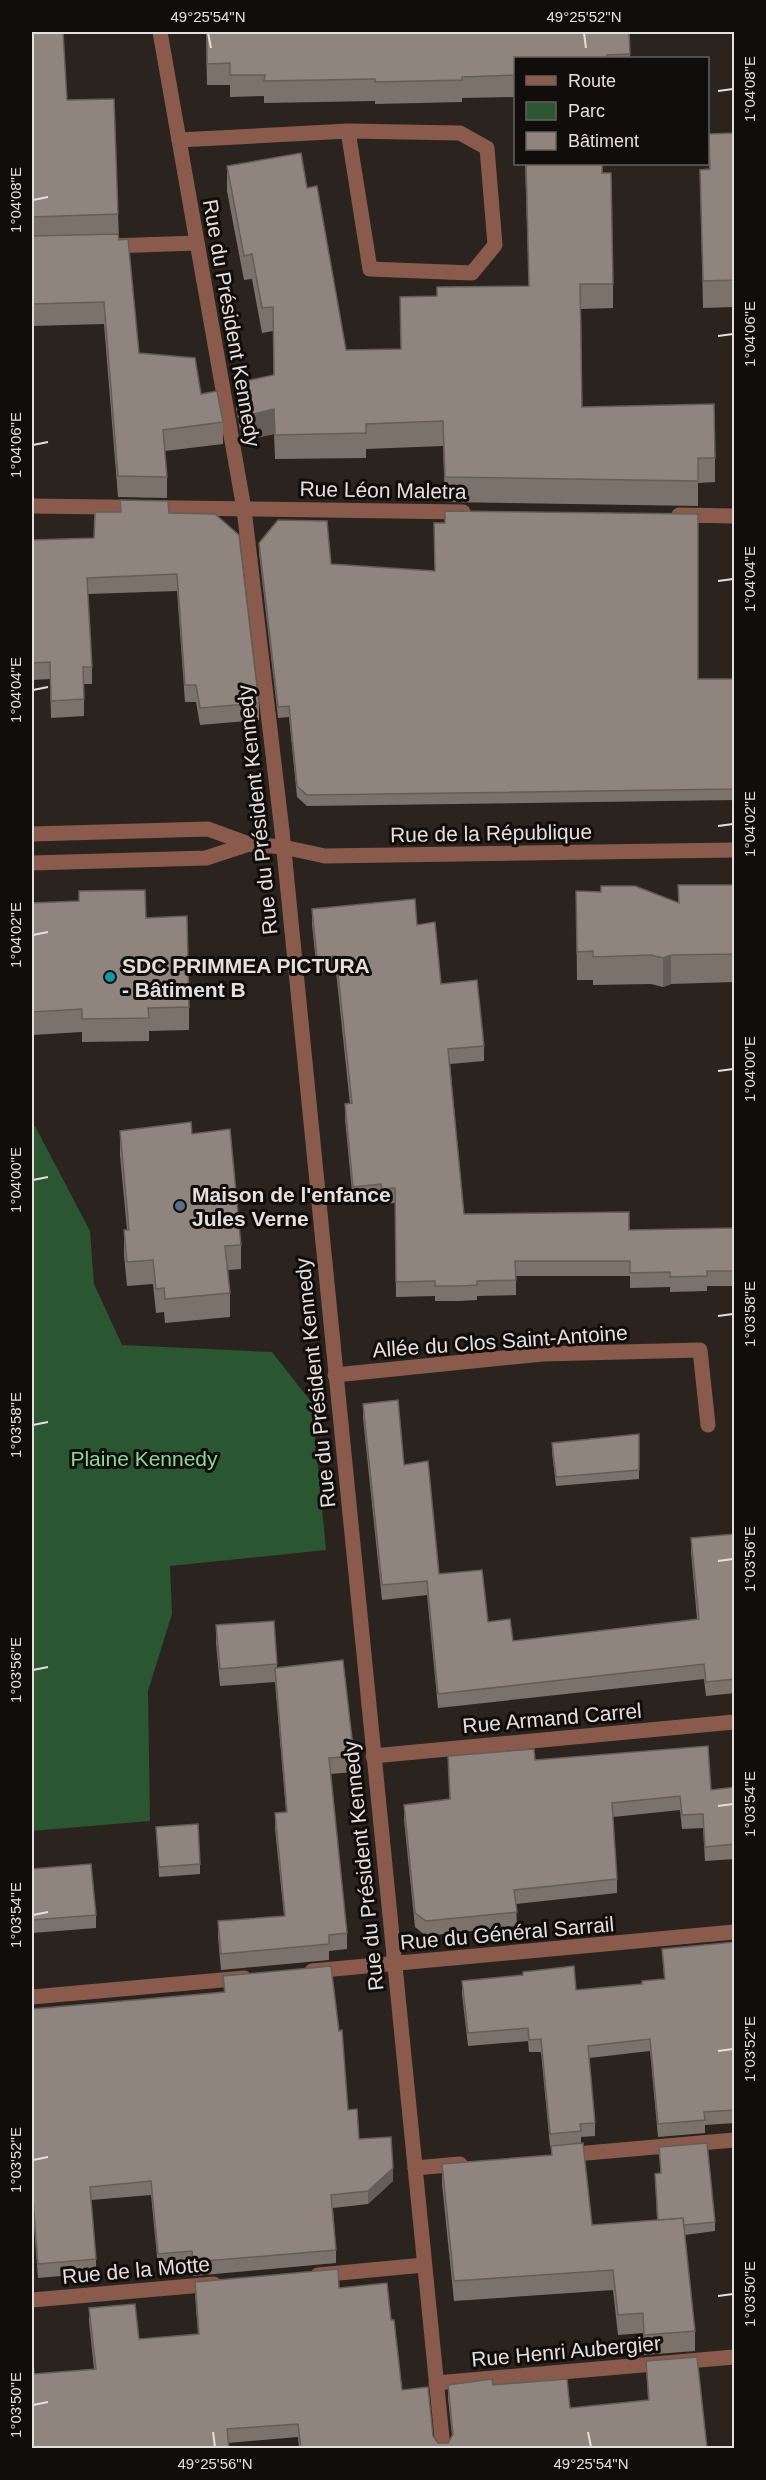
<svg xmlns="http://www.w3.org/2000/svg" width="766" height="2480" font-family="Arial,sans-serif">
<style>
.green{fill:#2a5632}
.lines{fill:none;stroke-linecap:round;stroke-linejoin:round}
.street{stroke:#8a5b4c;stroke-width:15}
.wall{fill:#7c726c}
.shaded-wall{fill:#655d58}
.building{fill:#90857e;stroke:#655d58;stroke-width:1.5}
.ticks{fill:none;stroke:#e5dfdc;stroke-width:2}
.culture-dot{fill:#0f9aa8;stroke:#110d0a;stroke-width:2}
.service-dot{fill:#5c6f8a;stroke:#110d0a;stroke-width:2}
.labels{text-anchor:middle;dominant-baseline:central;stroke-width:6;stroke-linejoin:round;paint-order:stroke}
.street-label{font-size:21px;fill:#e5dfdc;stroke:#110d0a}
.poi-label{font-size:21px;font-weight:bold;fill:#e5dfdc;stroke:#110d0a;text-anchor:start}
.park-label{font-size:21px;fill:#8bd998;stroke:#110d0a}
.neatline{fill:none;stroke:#e5dfdc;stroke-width:2}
.ticks-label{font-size:15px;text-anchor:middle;fill:#e5dfdc}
</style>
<rect width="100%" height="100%" fill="#2b231d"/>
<path class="green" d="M32,1126H35L90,1231L94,1284L122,1345L272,1352L312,1403L326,1550L170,1566L172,1614L148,1691L150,1821L32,1831Z"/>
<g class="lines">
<g class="street">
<path d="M160,32L244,509L282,831L443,2448"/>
<path d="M179,140L348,131L370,269L472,273L495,245L487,148L460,133L348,131"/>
<path d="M110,246L197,243"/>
<path d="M32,506L463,512"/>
<path d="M679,515L734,516"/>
<path d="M32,834L208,829L249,844L283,847L325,856L734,850"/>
<path d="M32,863L206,858L249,844"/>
<path d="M335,1375L543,1354L700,1350L708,1425"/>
<path d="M373,1756L734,1722"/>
<path d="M312,1971L734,1932"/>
<path d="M32,1997L244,1978"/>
<path d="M564,2155L734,2140"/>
<path d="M415,2168L460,2164"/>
<path d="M318,2275L424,2265"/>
<path d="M32,2300L214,2284"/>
<path d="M436,2383L734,2357"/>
</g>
</g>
<g class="wall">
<path d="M32,32H125L63,34L67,100L118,214L119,240L139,353L201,394L223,422V444L165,451L167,477V498L118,497L104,324L32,326Z"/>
<path d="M206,32H629L630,58H516V97L462,98V102L375,104V101L264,103V96L230,97V85H207Z"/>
<path d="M735,133V307L703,308L700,170L709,169V134Z"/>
<path d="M525,164H602L613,284V308L581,309L582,407L715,458V482L698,483V506L445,502L443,446L366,449V458L275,459L274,434L242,441L236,408V383L274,375L273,331L262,333L252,279L244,280L227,191V166L307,188L346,350L401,349L437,296L529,286Z"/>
<path d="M120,500L169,513L259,703V720L200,725L196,702H185L177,591L88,594L92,667V684H84V716L51,718L50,679L32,680V540L94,538L120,512Z"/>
<path d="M259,543L331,564L698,679H735V800L307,806L297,797L289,717L278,718L259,553Z"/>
<path d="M735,885V982L671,984L663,987L651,984L593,985V980H577L576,891L678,902Z"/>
<path d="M32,903L146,918L189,1007V1030L149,1031V1041L82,1042V1032L32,1035Z"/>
<path d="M312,909L417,925L441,984L484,1046V1061L450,1064L464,1214L629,1230L735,1228V1286H707V1291L670,1292V1287L630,1288V1276H516V1295L477,1296V1300L459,1301H435V1296L396,1297L395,1203L382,1204L381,1199L353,1202L345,1119V1104H350L336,971L317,973L312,924Z"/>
<path d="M120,1131L192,1134L241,1245V1269L228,1270L230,1293V1317L165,1323L164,1312L156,1313L153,1284L127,1286L124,1255V1230H127L120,1155Z"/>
<path d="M363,1404L404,1465L439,1574L488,1622L513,1641L697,1619L691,1552V1538L735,1534V1693L706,1696L704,1679L438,1708L427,1595L382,1600L363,1418Z"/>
<path d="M639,1434V1479L556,1486L552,1452V1443Z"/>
<path d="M274,1621L277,1667L354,1756V1772L331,1774L347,1933V1949L329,1951V1960L221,1970L218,1937V1921L284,1916L275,1829V1813L286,1812L275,1682L220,1686L216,1643V1625Z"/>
<path d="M448,1756L535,1760L711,1790L735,1787V1859L705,1861L703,1828L682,1829L680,1810L613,1817L617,1879V1893L516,1904L517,1926L426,1936L415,1927L404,1820V1805L450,1799Z"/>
<path d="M156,1827L200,1864V1874L159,1877Z"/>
<path d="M32,1869L96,1915V1928L32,1933Z"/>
<path d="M735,1942V2123L705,2125V2133L658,2137L650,2051L589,2058L595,2123V2136L581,2137V2143L592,2225L657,2220L655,2174L661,2173L659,2147L715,2222V2231L685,2235L695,2331V2351L644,2355L643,2333L618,2335L613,2290L454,2301L442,2184V2164L551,2155V2146H550L541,2052H529L528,2041L468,2046L462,1994V1981L576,1990L642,1984L664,1979L662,1949Z"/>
<path d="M223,1976L348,2110L359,2139L393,2181L368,2204L333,2208L336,2250V2263L193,2276L192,2265L158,2267L151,2195L91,2200L96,2259V2273L38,2278L32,2200V2009L224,1992Z"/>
<path d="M195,2282L339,2288L391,2320L402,2390L438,2443H448L452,2436L448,2398V2385H493L570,2408L648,2400L646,2361L707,2448H299L298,2437L228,2443L34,2374L94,2369L89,2321V2308L139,2339L198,2334L195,2295Z"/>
</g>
<g class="shaded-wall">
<path d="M274,409V434L242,441V417Z"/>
<path d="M671,955V984L663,987V958Z"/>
<path d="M393,2168V2181L368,2204V2191Z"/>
</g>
<g class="building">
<path d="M32,32H63L67,100L114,99L118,214L32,217Z"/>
<path d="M207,32H629L630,54L607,55V58H516V75L462,77V80L375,82V79L264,81L265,75H230V63L207,64Z"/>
<path d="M735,133V280L703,281L700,170L710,169L709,134Z"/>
<path d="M301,153L307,188L317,186L346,350L401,349L400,297L437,296V287L529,286L526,164H602V173H611L613,284H580L582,407L714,404L715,458H698V481L445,477L443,421L366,424V433L275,435L274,409L242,417L236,383L274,375L273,307L262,308L252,254L244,256L227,166Z"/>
<path d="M118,234L119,240L128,239L139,353L195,358L201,394L217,391L223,422L163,430L167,477L118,476L104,302L32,304V236Z"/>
<path d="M120,500L168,501L169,513L215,514L239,535L259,703L200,708L196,685H185L177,574L87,578L92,667H83L84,699L51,701L50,662L32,663V540L94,538L95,512H121Z"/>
<path d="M445,511L698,514V679H735V789L307,795L297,786L289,706L278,707L259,543L278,520L327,521L331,564L435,571L434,523H445Z"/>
<path d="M678,885H735V954L671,955L663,958L651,955L593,957V951L577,952L576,891L601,892V886H635L679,903Z"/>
<path d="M145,890L146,918L187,916L189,1007L148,1008L149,1018L82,1019V1009L32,1012V903L79,901V891Z"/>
<path d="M415,899L417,925L435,922L441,984L477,980L484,1046L448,1049L464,1214L629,1212V1230L735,1228V1271H707V1276L670,1277V1272L630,1273V1261H515L516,1280L477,1281V1285L459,1286H435V1281L396,1282L395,1188L382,1189L381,1184L353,1187L345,1104L352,1103L336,956L317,958L312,909Z"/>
<path d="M191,1122L192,1134L230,1129L241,1245L225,1246L230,1293L165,1299L164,1288L156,1289L153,1260L127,1262L124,1230H129L120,1131Z"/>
<path d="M398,1400L404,1465L428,1461L439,1574L482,1570L488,1622L510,1619L513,1641L699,1619L691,1538L735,1534V1679L706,1682L704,1664L438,1694L427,1581L382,1585L363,1404Z"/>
<path d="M639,1434V1470L556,1477L552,1443Z"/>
<path d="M274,1621L277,1664L220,1669L216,1625Z"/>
<path d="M343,1660L354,1756L329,1758L347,1933L329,1935V1944L221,1954L218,1921L285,1916L275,1813L287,1812L275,1668Z"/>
<path d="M708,1746L711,1790L735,1787V1844L705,1847L703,1814L682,1815L680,1796L612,1803L617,1879L514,1890L517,1912L426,1921L415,1913L404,1805L450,1799L448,1756L534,1749L535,1760Z"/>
<path d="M198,1824L200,1864L159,1867L156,1827Z"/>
<path d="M91,1864L96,1915L32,1920V1869Z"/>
<path d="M735,1942V2110L704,2112L705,2120L658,2124L650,2039L588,2046L595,2123L580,2124L581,2131L550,2134L541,2039L529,2040L528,2028L468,2033L462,1981L523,1975V1972L574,1966L576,1990L642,1984V1981L665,1979L662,1949Z"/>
<path d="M331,1966L339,2031L342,2030L348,2110L357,2109L359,2139L391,2137L393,2168L368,2191L331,2195L336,2250L193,2262L192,2251L158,2254L151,2181L90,2187L96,2259L38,2264L32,2186V2009L225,1992L223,1976Z"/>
<path d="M583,2143L592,2225L683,2218L695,2331L644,2335L643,2313L618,2315L613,2270L454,2281L442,2164L552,2155L551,2146Z"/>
<path d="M707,2143L715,2222L684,2225L683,2218L658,2220L655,2174L661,2173L659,2147Z"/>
<path d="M338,2269L339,2288L387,2283L391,2320H394L402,2390L428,2387L433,2436L438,2443H448L453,2434L448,2385L492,2379L493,2385L567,2379L570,2408L649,2400L646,2361L697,2357L707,2448H301L298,2424L227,2429L229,2448H32V2350L34,2374L96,2369L89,2308L135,2304L139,2339L199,2334L195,2282Z"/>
</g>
<path class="ticks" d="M208,33L211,48M584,33L586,48M718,91L733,89M33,200L48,197M718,336L733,334M33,445L48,442M718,581L733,579M33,690L48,687M718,826L733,824M33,935L48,932M718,1071L733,1069M33,1180L48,1177M718,1316L733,1314M33,1425L48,1422M718,1561L733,1559M33,1670L48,1667M718,1806L733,1804M33,1915L48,1912M718,2051L733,2049M33,2160L48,2157M718,2296L733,2294M33,2405L48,2402M213,2432L215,2447M588,2432L591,2447"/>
<circle class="culture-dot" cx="110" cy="977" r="6"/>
<circle class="service-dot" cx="180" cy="1206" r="6"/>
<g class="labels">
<g class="street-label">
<text transform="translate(232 323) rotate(80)">Rue du Président Kennedy</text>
<text transform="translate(383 490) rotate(1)">Rue Léon Maletra</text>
<text transform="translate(257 810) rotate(-96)">Rue du Président Kennedy</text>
<text transform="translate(491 833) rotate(-1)">Rue de la République</text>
<text transform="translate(500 1341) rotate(-4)">Allée du Clos Saint-Antoine</text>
<text transform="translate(315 1383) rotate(-96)">Rue du Président Kennedy</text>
<text transform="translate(552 1718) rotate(-5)">Rue Armand Carrel</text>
<text transform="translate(363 1866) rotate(-96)">Rue du Président Kennedy</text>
<text transform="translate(507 1933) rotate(-5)">Rue du Général Sarrail</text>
<text transform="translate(136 2270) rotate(-5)">Rue de la Motte</text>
<text transform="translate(566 2351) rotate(-5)">Rue Henri Aubergier</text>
</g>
<g class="poi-label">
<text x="122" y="965">SDC PRIMMEA PICTURA<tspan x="122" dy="24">- Bâtiment B</tspan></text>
<text x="192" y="1194">Maison de l'enfance<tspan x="192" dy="24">Jules Verne</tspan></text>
</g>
<g class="park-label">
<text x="144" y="1458">Plaine Kennedy</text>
</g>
</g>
<rect width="766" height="2480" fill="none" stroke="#110d0a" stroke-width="66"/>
<rect x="514" y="57" width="195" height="108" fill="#110d0a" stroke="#66615e" stroke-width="1.5"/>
<rect x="526" y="76" width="30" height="9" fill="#8a5b4c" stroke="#66615e" stroke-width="1.5"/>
<text x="568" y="87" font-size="18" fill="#e5dfdc">Route</text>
<rect x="526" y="102" width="30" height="18" fill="#2a5632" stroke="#66615e" stroke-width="1.5"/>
<text x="568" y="117" font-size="18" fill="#e5dfdc">Parc</text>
<rect x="526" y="132" width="30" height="18" fill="#90857e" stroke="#66615e" stroke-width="1.5"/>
<text x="568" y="147" font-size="18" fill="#e5dfdc">Bâtiment</text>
<rect x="33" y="33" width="700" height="2414" class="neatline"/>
<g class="ticks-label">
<text x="208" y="22">49°25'54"N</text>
<text x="584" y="22">49°25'52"N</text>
<text transform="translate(750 89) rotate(-90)" y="5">1°04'08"E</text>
<text transform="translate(16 200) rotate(-90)" y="5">1°04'08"E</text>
<text transform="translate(750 334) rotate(-90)" y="5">1°04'06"E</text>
<text transform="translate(16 445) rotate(-90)" y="5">1°04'06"E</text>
<text transform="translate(750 579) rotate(-90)" y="5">1°04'04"E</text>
<text transform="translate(16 690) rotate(-90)" y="5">1°04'04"E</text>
<text transform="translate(750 824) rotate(-90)" y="5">1°04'02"E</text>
<text transform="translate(16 935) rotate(-90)" y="5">1°04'02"E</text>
<text transform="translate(750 1069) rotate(-90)" y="5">1°04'00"E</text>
<text transform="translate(16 1180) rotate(-90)" y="5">1°04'00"E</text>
<text transform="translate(750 1314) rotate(-90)" y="5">1°03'58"E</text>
<text transform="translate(16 1425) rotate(-90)" y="5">1°03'58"E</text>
<text transform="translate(750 1559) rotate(-90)" y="5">1°03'56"E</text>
<text transform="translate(16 1670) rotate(-90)" y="5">1°03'56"E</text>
<text transform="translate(750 1804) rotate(-90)" y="5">1°03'54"E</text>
<text transform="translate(16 1915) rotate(-90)" y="5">1°03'54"E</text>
<text transform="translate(750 2049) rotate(-90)" y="5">1°03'52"E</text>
<text transform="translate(16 2160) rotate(-90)" y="5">1°03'52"E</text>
<text transform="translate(750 2294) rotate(-90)" y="5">1°03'50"E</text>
<text transform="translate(16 2405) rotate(-90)" y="5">1°03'50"E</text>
<text x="215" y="2469">49°25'56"N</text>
<text x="591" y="2469">49°25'54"N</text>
</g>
</svg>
